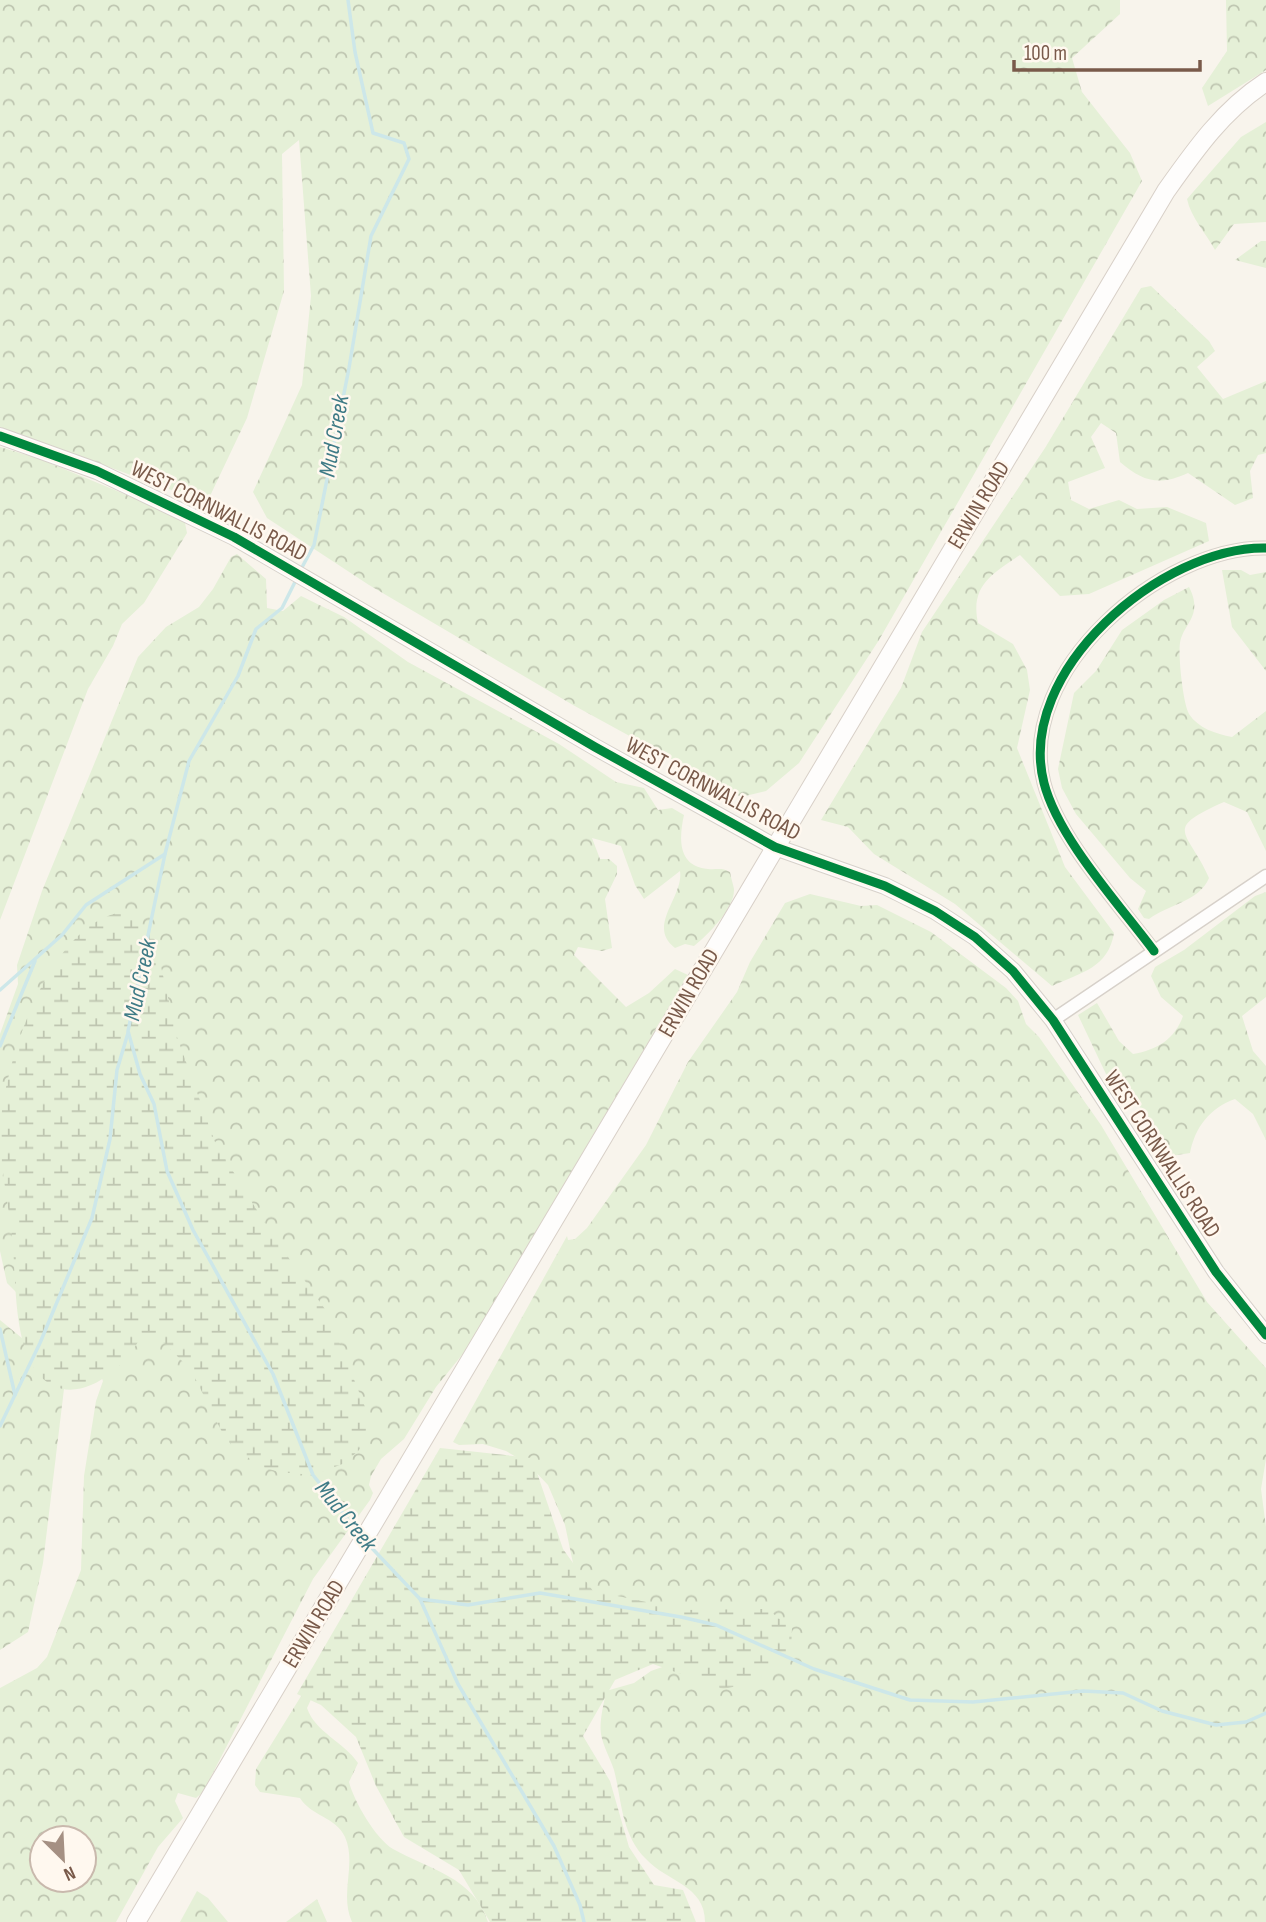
<svg xmlns="http://www.w3.org/2000/svg" width="1266" height="1922" font-family="'Sofia Sans Condensed',sans-serif">
<style>
.forest{fill:url(#forest-crowns);fill-rule:evenodd}
.wetland{fill:url(#wetland-marsh)}
.lines{fill:none;stroke-linecap:round;stroke-linejoin:round}
.stream{stroke:#cde7e9;stroke-width:3.5}
.minor-casing{stroke:#d7d1ca;stroke-width:15}
.tertiary-casing{stroke:#d7d1ca;stroke-width:18}
.secondary-casing{stroke:#d8d0c8;stroke-width:20}
.minor{stroke:#fefdfc;stroke-width:12}
.tertiary{stroke:#fefdfc;stroke-width:16}
.secondary{stroke:#fefdfc;stroke-width:18}
.cycleway-casing{stroke:#fff8ef;stroke-width:13}
.cycleway{stroke:#00873e;stroke-width:9}
.labels{text-anchor:middle;dominant-baseline:central;stroke-width:5;stroke-linejoin:round;paint-order:stroke}
.street-label{font-size:23px;fill:#795a4a;stroke:#fff8ef}
.water-label{font-size:24px;font-style:italic;fill:#3f7b86;stroke:#fff8ef}
</style>
<defs>
<pattern id="forest-crowns" width="20" height="18" patternUnits="userSpaceOnUse" patternTransform="scale(1.75)"><rect width="20" height="18" fill="#e5f0d7"/><path d="M2 6a3 3 0 1 1 6 0M12 15a3 3 0 1 1 6 0" fill="none" stroke="#bec5b0"/></pattern>
<pattern id="wetland-marsh" width="20" height="14" patternUnits="userSpaceOnUse" patternTransform="scale(1.75)"><rect width="20" height="14" fill="#e5f0d7"/><path d="M1 5h8M5 5V1M11 12h8M15 12V8" fill="none" stroke="#bec5b0"/></pattern>
</defs>
<rect width="100%" height="100%" fill="#f8f4ec"/>
<g class="forest">
<path d="M0,0H1120V14L1072,58L1082,92L1130,153L1142,181L879,640L799,763L766,791L741,797L573,705L369,585L267,518L253,492L302,385L311,296L299,140L282,154L284,291L247,418L210,496L177,492L0,427Z"/>
<path d="M1226,0H1266V70L1208,106L1202,88L1227,51Z"/>
<path d="M1266,122V222L1234,224L1215,250C1206,233 1191,218 1187,199L1241,137Z"/>
<path d="M1261,241H1266V268L1235,260Z"/>
<path d="M1151,286L1209,341L1215,351L1197,367L1223,399L1266,381V453L1258,455L1250,471L1253,498L1235,505L1188,473C1160,486 1143,482 1120,462L1116,433L1101,423L1091,437L1105,468L1068,482L1071,500L1089,509L1119,500L1137,509L1167,507L1206,523L1209,541L1089,594L1060,596L1020,555C992,574 970,586 978,623L1013,644L1027,670L1030,690L1017,748L1065,867L1114,933C1108,968 1082,972 1052,986L955,904L874,854L848,827L821,820L901,688L922,632L1045,448L1141,288Z"/>
<path d="M0,447L40,459L175,515L185,523L187,533L144,603L122,624L113,646L88,689L0,920Z"/>
<path d="M237,554L266,579L267,608L283,611L301,596L344,617L408,662L559,744L616,782L644,788L658,810L672,808L684,815C679,838 677,866 708,869C717,870 721,867 730,872C731,878 733,884 734,889C735,908 708,935 694,946L685,944L675,948C646,926 684,897 680,871L644,899L635,885L621,846L592,838L600,859H609L617,866V874L605,899L612,948L602,951L578,947L574,955L626,1007L649,993L675,969L688,975L466,1350L436,1387L404,1439L381,1459L371,1476L369,1485L373,1493L370,1500L313,1579L203,1792L196,1798L178,1793L175,1801L183,1818L158,1847L116,1922H0V1688L37,1668L47,1657L81,1570L84,1476L96,1401L103,1381L95,1358L33,1309L7,1283L0,1251V1034L18,984L17,965L42,891L138,657L166,627L199,607L213,589L231,557ZM42,1838H84V1880H42Z"/>
<path d="M1222,570H1241L1250,575L1266,572V671L1232,627Z"/>
<path d="M1189,587C1204,616 1183,623 1180,643C1178,656 1183,703 1189,714C1198,728 1216,734 1232,737L1266,711V851L1247,812L1224,802C1161,830 1188,830 1209,878C1200,901 1167,905 1149,919L1144,918L1138,909L1146,891L1130,878L1076,814L1062,788L1058,769L1074,693L1096,671L1122,630L1164,600Z"/>
<path d="M1266,892V997L1242,1016L1253,1051L1266,1066V1140L1253,1114L1235,1099C1210,1108 1195,1127 1190,1153L1171,1156L1163,1150L1147,1114L1106,1074L1078,1015L1097,1003L1119,1041L1133,1054C1157,1050 1175,1039 1183,1016L1161,997L1151,976L1155,967L1184,950L1255,896Z"/>
<path d="M810,894L861,906L877,905L931,932L1006,988L1018,1001L1026,1024L1039,1037L1101,1125L1207,1302L1266,1368V1459L1261,1489L1266,1527V1922H705C705,1885 667,1882 646,1859C621,1834 622,1801 614,1770C610,1758 603,1746 601,1734C599,1721 604,1704 606,1691L634,1683L651,1671L665,1666L612,1652L574,1568L565,1525L548,1485L528,1464L506,1451L483,1444L459,1445L453,1442L567,1236L568,1240L575,1239L587,1228L646,1145L688,1062L737,992L750,962L785,903Z"/>
<path d="M0,1320L56,1366L63,1376L64,1389L43,1563L28,1632L0,1650Z"/>
<path d="M311,1680L315,1691L307,1708C315,1732 344,1742 358,1763L349,1782C354,1801 375,1838 393,1849C428,1869 474,1877 488,1922H352C339,1893 357,1865 345,1837C336,1817 311,1816 300,1798L260,1792L255,1785L256,1769Z"/>
<path d="M197,1891L208,1898L228,1922H180Z"/>
<path d="M317,1899L327,1922H286Z"/>
</g>
<g class="wetland">
<path d="M117,913L136,918L155,940L177,1037L215,1142L271,1233L327,1312L369,1417L368,1437L359,1450L345,1463L313,1475L279,1472L259,1466L226,1440L191,1370L163,1342L148,1336L140,1338C122,1374 68,1414 36,1371C14,1341 16,1283 13,1247C10,1209 0,1170 0,1131C3,1067 46,930 117,913Z"/>
<path d="M440,1448L532,1458L563,1549L593,1591L685,1610L767,1609L792,1628L791,1650L752,1683L723,1689L653,1664L615,1680L583,1736L610,1781L629,1847L654,1885L683,1890L696,1922H490L459,1870L404,1837L376,1786L356,1737L321,1705L297,1694Z"/>
</g>
<g class="lines">
<g class="stream">
<path d="M300,571L314,545L349,368L371,236L409,159L404,143L373,133L355,52L348,0"/>
<path d="M297,578L282,608L256,629L238,676L189,761L165,854L128,1031L140,1074L154,1104L167,1171L193,1230L273,1374L313,1475L361,1536"/>
<path d="M0,990L62,935L86,905L165,854"/>
<path d="M0,1046L35,961"/>
<path d="M0,1329L15,1395"/>
<path d="M0,1426L40,1343L92,1218L110,1139L117,1070L128,1033"/>
<path d="M368,1544L420,1599L458,1684L554,1846L580,1905L584,1922"/>
<path d="M420,1599L468,1605L540,1593L681,1617L716,1625L814,1669L910,1700L973,1702L1083,1691L1123,1693L1162,1711L1216,1725L1246,1722L1266,1713"/>
</g>
<g class="minor-casing">
<g id="minor">
<path d="M1154,951C1119,904 1058,838 1044,783C1015,671 1162,546 1266,548"/>
<path d="M1053,1020L1266,876"/>
</g>
</g>
<g class="tertiary-casing">
<path id="tertiary" d="M0,436L97,471L234,537L595,747L775,847L885,886L935,911L975,937L1013,971L1053,1020L1216,1272L1266,1335"/>
</g>
<g class="secondary-casing">
<path id="secondary" d="M136,1922L1166,191C1195,150 1223,110 1266,82"/>
</g>
<use href="#minor" class="minor"/>
<use href="#tertiary" class="tertiary"/>
<use href="#secondary" class="secondary"/>
<g class="cycleway-casing">
<g id="cycleway">
<path d="M0,436L97,471L234,537L595,747L775,847L885,886L935,911L975,937L1013,971L1053,1020L1216,1272L1266,1335"/>
<path d="M1154,951C1119,904 1058,838 1044,783C1015,671 1162,546 1266,548"/>
</g>
</g>
<use href="#cycleway" class="cycleway"/>
</g>
<g class="labels">
<g class="street-label">
<text transform="translate(979 505) rotate(-59)">ERWIN ROAD</text>
<text transform="translate(219 511) rotate(27)">WEST CORNWALLIS ROAD</text>
<text transform="translate(713 789) rotate(28)">WEST CORNWALLIS ROAD</text>
<text transform="translate(689 993) rotate(-60)">ERWIN ROAD</text>
<text transform="translate(1162 1154) rotate(57)">WEST CORNWALLIS ROAD</text>
<text transform="translate(314 1624) rotate(-59)">ERWIN ROAD</text>
</g>
<g class="water-label">
<text transform="translate(334 436) rotate(-80)">Mud Creek</text>
<text transform="translate(140 980) rotate(-78)">Mud Creek</text>
<text transform="translate(346 1516) rotate(51)">Mud Creek</text>
</g>
</g>
<g transform="translate(63 1859) rotate(156)"><circle r="33" fill="#fff8ef" stroke="#c9b9ad" stroke-width="2"/>
<path d="M0-5L12 26L0 18L-12 26Z" fill="#a59083"/>
<text y="-10" font-size="19" font-weight="bold" text-anchor="middle" fill="#795a4a">N</text>
</g>
<path d="M1014 60v10h186v-10" fill="none" stroke="#795a4a" stroke-width="3.5"/>
<text x="1024" y="60" font-size="21" fill="#795a4a" stroke="#fff8ef" stroke-width="5" paint-order="stroke">100 m</text>
</svg>
